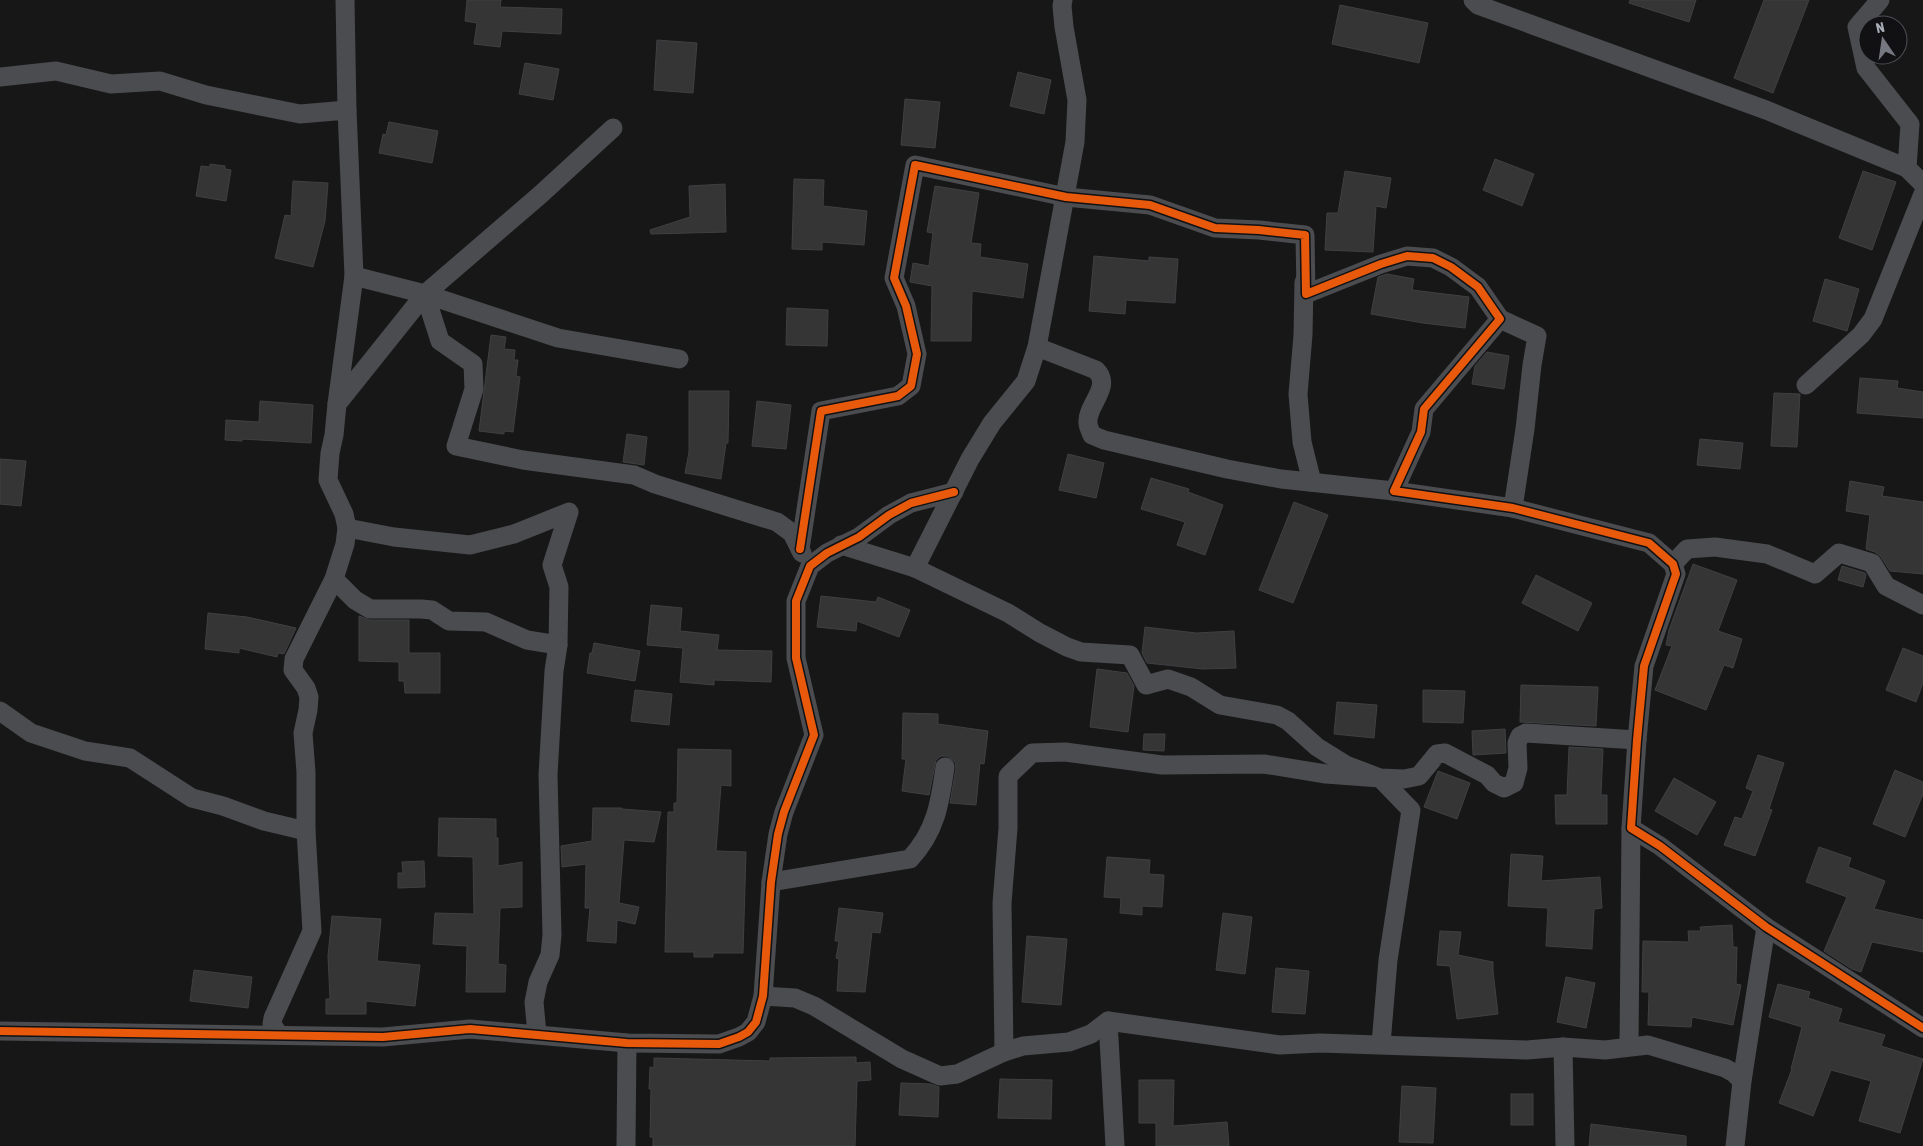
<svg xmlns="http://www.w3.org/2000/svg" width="1923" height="1146" font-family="'Asap Condensed',sans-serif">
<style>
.building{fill:#353536;stroke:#3f4043}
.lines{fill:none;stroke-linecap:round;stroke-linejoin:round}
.minor{stroke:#4b4c50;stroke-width:19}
.cycleway-casing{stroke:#111113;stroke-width:11}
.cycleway{stroke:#e8590c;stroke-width:8}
</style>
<rect width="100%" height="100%" fill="#171717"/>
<g class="building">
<path d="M467,0H501L500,7L562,9L561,34L502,31L500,47L474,44L477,23L465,21Z"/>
<path d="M1630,0H1696L1689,22L1629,3Z"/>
<path d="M1764,0H1809L1773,93L1734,78Z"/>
<path d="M1340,5L1428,23L1419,63L1332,44Z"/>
<path d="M657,40L697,43L693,93L654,90Z"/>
<path d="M525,63L559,69L553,100L519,94Z"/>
<path d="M1018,72L1051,80L1044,114L1010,106Z"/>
<path d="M905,99L940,102L935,148L901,145Z"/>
<path d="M389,122L438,131L432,163L379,153L383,134L386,135Z"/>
<path d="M1495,159L1534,174L1522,206L1483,190Z"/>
<path d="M210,164L225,166V169L231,170L226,201L196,196L201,166L210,167Z"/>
<path d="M1345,171L1391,178L1386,208L1376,206L1373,252L1325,250L1327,213H1338Z"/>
<path d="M1863,171L1896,182L1872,250L1839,238Z"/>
<path d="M794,179L824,180L823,206L867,211L864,245L822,242V250L792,249Z"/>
<path d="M293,181L328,183L325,221L313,267L275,258L285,215L291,216Z"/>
<path d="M725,184L726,232L651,234L650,230L690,217L689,186Z"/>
<path d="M935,186L979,193L971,243L981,244L980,257L1028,264L1023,298L972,291L971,341H931L932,286L910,282L913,263L929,266L933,233L927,232Z"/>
<path d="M1094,256L1149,261V257L1178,259L1175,303L1126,300L1125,314L1089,311Z"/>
<path d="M1387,274L1414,279L1412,290L1469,297L1465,328L1423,323L1371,314L1378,277Z"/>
<path d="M1825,279L1859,289L1847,331L1813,321Z"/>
<path d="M787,308L828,310L827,346L786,345Z"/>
<path d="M491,335L506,337L504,349L515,350L514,360H518L516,376L520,377L513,432L504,431V434L479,431Z"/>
<path d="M1487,352L1509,356L1504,389L1472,384L1475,366Z"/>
<path d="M1860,378L1898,381L1897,388L1923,392V418L1857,413Z"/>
<path d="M689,391H729L728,443H726L721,479L685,473L689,452Z"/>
<path d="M1774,393L1800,394L1797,447L1771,446Z"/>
<path d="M260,401L313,405L311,443L242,439V441L225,440L226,420L259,422Z"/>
<path d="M757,401L791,405L786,449L752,446Z"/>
<path d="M627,434L647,437L644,465L623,462Z"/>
<path d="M1700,439L1743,443L1740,469L1697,465Z"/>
<path d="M1068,454L1104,463L1096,498L1059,490Z"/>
<path d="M0,459L26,461L21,506L0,504Z"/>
<path d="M1151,478L1189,489L1188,492L1223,505L1205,555L1177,545L1185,522L1141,509Z"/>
<path d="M1850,481L1884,487L1882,496L1923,502V574L1890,571L1881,557L1875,552L1866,549L1870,515L1846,511Z"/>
<path d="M1294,502L1328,515L1293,603L1259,590Z"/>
<path d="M1693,564L1737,580L1718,631L1742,639L1733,668L1724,665L1706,710L1655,690L1672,646L1666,645L1669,630Z"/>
<path d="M1842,566L1865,573L1866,575L1863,587L1838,580Z"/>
<path d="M1536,575L1592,603L1578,631L1522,603Z"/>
<path d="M821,596L876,602L878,597L910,610L899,637L857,621L856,631L817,627Z"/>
<path d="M651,605L682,608L680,631L719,635L717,650L772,651L771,682L714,680V685L680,682L683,648L647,645Z"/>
<path d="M208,613L247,617L296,628L284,654L278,653L277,657L239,648V653L205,649Z"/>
<path d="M359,616L370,620H409V653H440V693H405L404,681H399V662L359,661Z"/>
<path d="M1145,627L1196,633L1234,631L1236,668L1203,669L1147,663L1142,653Z"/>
<path d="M594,643L640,651L635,681L587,673L590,653H592Z"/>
<path d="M1903,648L1923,656V683L1916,702L1886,690Z"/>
<path d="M1097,669L1127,673L1134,686L1128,732L1090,727Z"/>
<path d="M1521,685L1598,687L1596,726L1520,722Z"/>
<path d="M635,690L672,694L669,725L631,721Z"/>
<path d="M1423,690L1465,691L1463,723L1423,722Z"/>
<path d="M1337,702L1377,705L1374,738L1334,734Z"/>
<path d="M903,713L938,714V724L988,731L984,764L980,763L976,805L950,803L956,768L955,762L947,756H941L936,760L929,795L902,791L906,759H902Z"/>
<path d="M1505,729L1506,753L1473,755L1472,731Z"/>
<path d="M1144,734H1165L1164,751L1143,750Z"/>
<path d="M1569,747L1603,749L1601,795H1607V824H1556L1555,795H1567Z"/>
<path d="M678,749L731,750V786L721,785L716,851L746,852L743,953H713V957H694V952H665L668,812H674V803H677Z"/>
<path d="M1758,755L1784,763L1769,809L1772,810L1755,856L1724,845L1735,817L1742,819L1753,791L1746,788Z"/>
<path d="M1895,770L1923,782V794L1905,837L1873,824Z"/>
<path d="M1438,771L1470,783L1457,819L1424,807Z"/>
<path d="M1674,778L1716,802L1697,835L1655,811Z"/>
<path d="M593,808H622V809L661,812L654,842L624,840L619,903L639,907L635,924L617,920L616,943L587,941L590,908H585L586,864L562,867L561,846L592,841Z"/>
<path d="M439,818L496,819V838H498V866L522,862V907L500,908L498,964L506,965L505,992H466L467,946L433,944L435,913L474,914L473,857L438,856Z"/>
<path d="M1819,847L1851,858L1848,867L1885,881L1874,909L1923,920V952L1872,942L1861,972L1852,969L1824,951L1847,897L1806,882Z"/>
<path d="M1511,854L1543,856L1541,881L1600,877L1602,908L1594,909L1592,949L1546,946L1548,908L1508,906Z"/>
<path d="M1107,857L1150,860L1149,874L1164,875L1162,907L1142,906V915L1120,913L1121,898L1104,897Z"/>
<path d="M424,861L425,887L398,888V873H403L402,862Z"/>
<path d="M839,908L883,913L880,933L872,932L865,992L837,991L839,959L836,958L839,941H835Z"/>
<path d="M1223,913L1252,917L1245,974L1216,970Z"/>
<path d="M332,916L381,919L377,961L420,965L415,1006L366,1001V1014H326V999H330L328,956Z"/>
<path d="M1732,925L1733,947H1737L1736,984L1741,985L1733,1025L1692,1017L1691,1027L1648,1025L1649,992H1642L1643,941L1689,942L1688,931H1701L1700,927Z"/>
<path d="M1440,931L1461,932L1458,955L1493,962V971L1498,1014L1457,1019L1450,966L1437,965Z"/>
<path d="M1027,936L1067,939L1061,1005L1022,1002Z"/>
<path d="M1276,968L1309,971L1305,1014L1272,1012Z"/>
<path d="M194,970L252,977L248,1008L190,1001Z"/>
<path d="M1566,977L1595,983L1586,1028L1557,1022Z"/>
<path d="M1778,984L1810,992L1808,998L1842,1009L1838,1022L1885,1035L1881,1046L1923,1059L1900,1133L1859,1121L1871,1081L1831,1070L1813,1116L1779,1103L1792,1069H1791L1802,1027L1769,1017Z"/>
<path d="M856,1057V1063L870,1062L871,1080L857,1081L855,1146H653V1137H650L651,1089H649L650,1067L654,1068V1058L770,1061V1058Z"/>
<path d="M1000,1079L1052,1080L1051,1119L998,1118Z"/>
<path d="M1139,1080H1174L1173,1126L1227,1122L1229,1146H1156V1123H1139Z"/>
<path d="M901,1083L930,1084L939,1087L938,1117L899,1115Z"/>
<path d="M1402,1086L1436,1088L1433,1143L1399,1142Z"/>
<rect x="1511" y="1094" width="22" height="31"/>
<path d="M1591,1124L1686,1136V1146H1589Z"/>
</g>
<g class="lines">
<g class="minor">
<path d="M345,0L347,110"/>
<path d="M1473,0L1478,5L1766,110L1907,168"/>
<path d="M1880,0L1857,27L1866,68L1910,124L1907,168L1923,184"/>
<path d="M0,77L56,71L111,84L160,81L206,95L300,114L347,110L354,276L337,404"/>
<path d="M354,276L425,294L558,338L679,359"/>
<path d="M1304,282L1303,335L1298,394L1302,442L1312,482"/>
<path d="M425,294L440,341L473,364L474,389L456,446L523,460L634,475L655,484L777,522L792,533L802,553"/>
<path d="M1500,319L1537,336L1532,365L1525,429L1513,508"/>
<path d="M1037,347L1096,370C1113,387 1086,405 1088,423C1088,427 1091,432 1092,435L1104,440L1227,469L1281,479L1394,491"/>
<path d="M1806,385L1861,335L1873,319L1923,194"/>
<path d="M347,528L394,537L470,545L514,534L569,512L552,565L559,587L558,645"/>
<path d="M841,545L915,568L1008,613L1040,633L1067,647L1081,652L1130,655L1146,685L1168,679L1191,687L1220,705L1277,715L1288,721L1317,747L1346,765L1380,778L1404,779L1419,776L1437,754L1445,753L1487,775L1494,783L1504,788L1514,783L1518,768L1517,743L1520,736L1526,733L1637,740"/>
<path d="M800,549L821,411L898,396L911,386L917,354L906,306L894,278L915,165L1066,197L1150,205L1215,228L1259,230L1305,235L1306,294L1381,264L1407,256L1433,258L1451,267L1478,287L1500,319L1424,409L1421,432L1394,491L1513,508L1649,543L1673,564L1676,574L1644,666L1637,740L1631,828L1660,846L1766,927L1923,1028"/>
<path d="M1673,564L1687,549L1715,547L1767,554L1815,574L1839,553L1872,563L1886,586L1923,605"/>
<path d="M915,568L970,459L992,423L1026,381L1037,347L1075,142L1077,100L1064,27L1062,6L1063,0"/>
<path d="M334,579L355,600L370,609H421L432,610L449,621L486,622L527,640L558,645L554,671L548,775L552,935L550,955L538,982L534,1002L537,1034"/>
<path d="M0,711L31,733L85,751L130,758L192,798L223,806L264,821L306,831"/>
<path d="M771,882L910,859C936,831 940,803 945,767"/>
<path d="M763,996L795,998L814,1006L902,1059L940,1076L957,1074L1004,1052L1023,1046L1069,1042L1091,1034L1108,1021L1280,1045L1320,1043L1527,1050L1563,1047L1605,1050L1648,1045L1725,1068L1734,1073L1742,1081"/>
<path d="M1108,1021L1115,1146"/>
<path d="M0,1031L383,1037L470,1029L627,1043L719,1044L739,1037L748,1032L756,1022L763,996L771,882L778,834L784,812L814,735L796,658V601L810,566L827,553L859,537L889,515L911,503L954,492"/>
<path d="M279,1035L272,1024L273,1018L312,931L306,831V772L303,733L308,710L309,697L306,688L293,670L294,659L334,579L345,544L347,528L344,514L328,480L330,453L334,435L337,404L425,294L540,195L613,128"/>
<path d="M1629,1046L1631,828"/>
<path d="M1563,1047L1565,1146"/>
<path d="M1004,1052L1002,903L1008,828V776L1032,753L1065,752L1162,765L1264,764L1326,774L1380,778L1411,810L1388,960L1381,1044"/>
<path d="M626,1146L627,1043"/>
<path d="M1735,1146L1742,1081L1766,927"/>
</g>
<g class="cycleway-casing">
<g id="cycleway">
<path d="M800,549L821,411L898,396L911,386L917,354L906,306L894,278L915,165L1066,197L1150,205L1215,228L1259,230L1305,235L1306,294L1381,264L1407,256L1433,258L1451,267L1478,287L1500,319L1424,409L1421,432L1394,491L1513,508L1649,543L1673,564L1676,574L1644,666L1637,740L1631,828L1660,846L1766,927L1923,1028"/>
<path d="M0,1031L383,1037L470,1029L627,1043L719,1044L739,1037L748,1032L756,1022L763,996L771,882L778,834L784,812L814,735L796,658V601L810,566L827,553L859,537L889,515L911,503L954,492"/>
</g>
</g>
<use href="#cycleway" class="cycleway"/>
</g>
<g transform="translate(1883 40) rotate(347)"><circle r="24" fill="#111113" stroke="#4d4f55"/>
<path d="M0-4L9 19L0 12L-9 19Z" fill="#757880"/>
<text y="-8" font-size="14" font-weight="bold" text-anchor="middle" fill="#a8adb8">N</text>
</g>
</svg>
